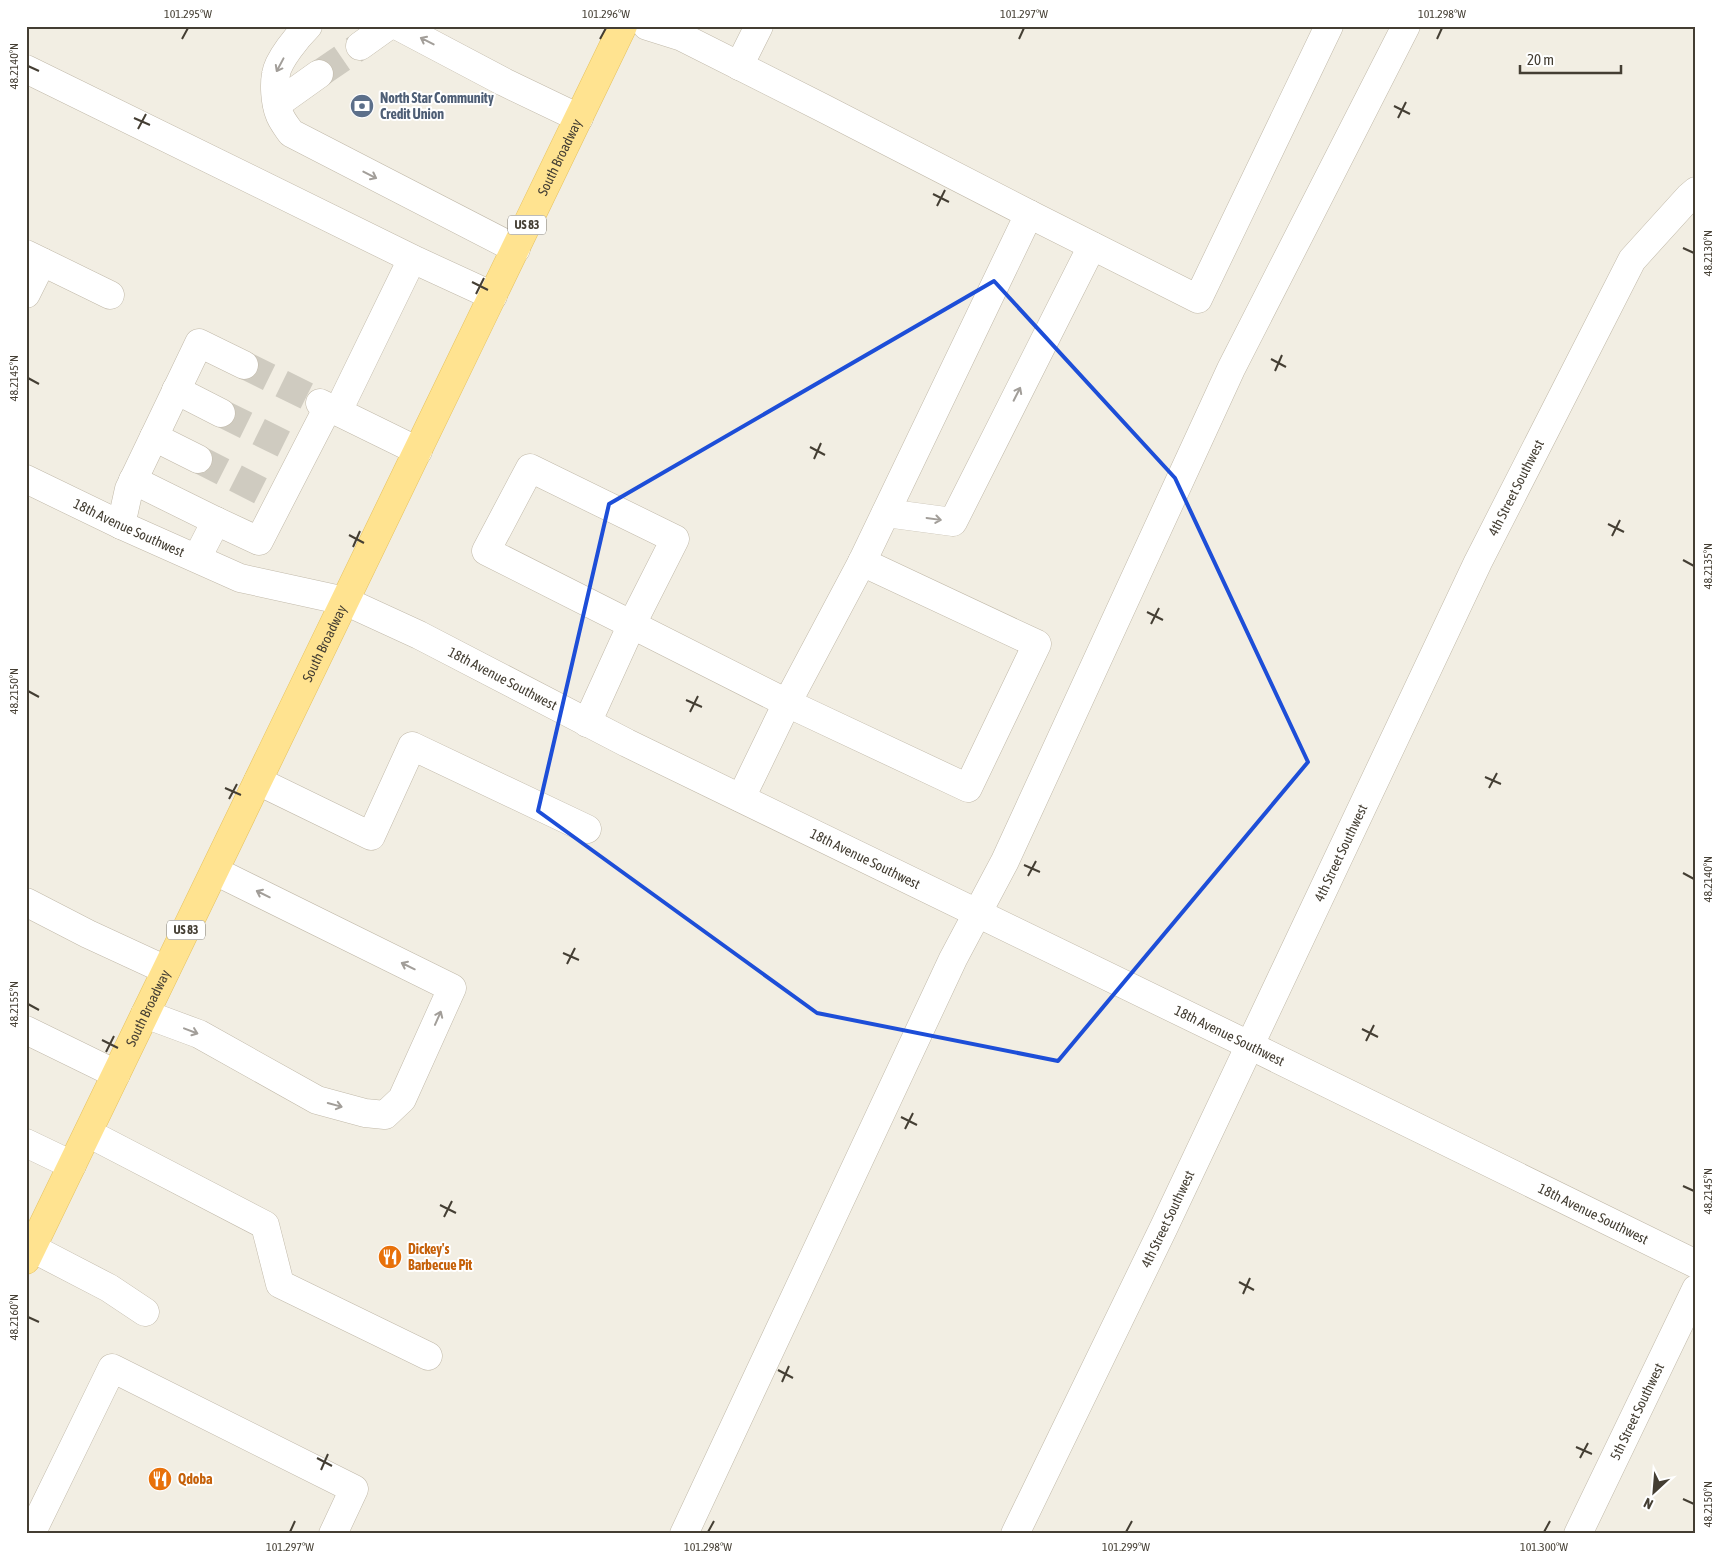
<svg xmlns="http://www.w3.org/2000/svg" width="1722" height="1560" font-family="'Asap Condensed',sans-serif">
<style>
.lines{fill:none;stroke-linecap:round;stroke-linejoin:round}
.minor-tunnel{stroke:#cfcbc0;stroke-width:28;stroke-dasharray:28 14;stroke-linecap:butt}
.minor-casing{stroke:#c1b9a9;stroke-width:29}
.major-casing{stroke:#e6c25e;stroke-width:29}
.minor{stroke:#fff;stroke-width:28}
.major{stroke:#ffe390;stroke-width:28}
.oneway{stroke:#a29e99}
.marked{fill:none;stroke:#1d4ed8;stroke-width:4;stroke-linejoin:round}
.ticks{fill:none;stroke:#443e33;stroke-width:2}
.labels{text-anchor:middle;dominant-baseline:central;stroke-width:4;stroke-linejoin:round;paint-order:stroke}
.shield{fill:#fff;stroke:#7c7870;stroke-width:1}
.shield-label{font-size:12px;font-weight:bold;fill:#443e33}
.service-label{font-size:14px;font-weight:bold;fill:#4e5e75;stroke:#fff;text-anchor:start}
.street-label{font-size:14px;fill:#443e33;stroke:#fff}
.food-label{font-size:14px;font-weight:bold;fill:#c56008;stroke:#fff;text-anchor:start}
.neatline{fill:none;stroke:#443e33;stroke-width:2}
.ticks-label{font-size:12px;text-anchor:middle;fill:#443e33}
</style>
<rect width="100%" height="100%" fill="#f2eee3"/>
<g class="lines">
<g class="minor-tunnel">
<path d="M319,74L360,46"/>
<path d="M244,365L317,401"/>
<path d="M221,413L294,449"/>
<path d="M198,459L271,496"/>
</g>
<g class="minor-casing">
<g id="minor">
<path d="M308,26C298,36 278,60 276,74C274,85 275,102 279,113C281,120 287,127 291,133L516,249"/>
<path d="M398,26L504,82L579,118"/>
<path d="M647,26L682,37L821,107L1029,214L862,562L787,703L741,798"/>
<path d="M360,46L388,26"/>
<path d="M739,66L759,26"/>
<path d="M26,69L417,261L493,296"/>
<path d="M277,104L319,74"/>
<path d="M1029,214L1198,299L1329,26"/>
<path d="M26,254L110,295"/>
<path d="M26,294L42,262"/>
<path d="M176,390L221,413"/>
<path d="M320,403L418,451"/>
<path d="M338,411L412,259"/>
<path d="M154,437L198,459"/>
<path id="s1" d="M26,479L121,525L240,578L345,601L419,635L627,743L1249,1045L1696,1264"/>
<path d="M133,480L216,521L197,558"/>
<path d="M886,513L953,522L1092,246"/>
<path d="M216,521L259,541L328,407"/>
<path d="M121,525L129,489L199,343L244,365"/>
<path d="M587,723L632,624L675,539L530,468L486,551L787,703L968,788L1037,644L862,562"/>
<path d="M258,781L371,836L412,746L587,829"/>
<path d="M26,902L88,934L166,970"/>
<path d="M145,1014L199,1034L317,1100L365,1113L385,1115L402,1099L452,988L215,871"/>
<path d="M26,1030L116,1074"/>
<path d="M88,1133L265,1225L280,1284L428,1356"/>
<path d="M26,1143L72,1165"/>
<path d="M32,1248L109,1288L145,1312"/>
<path d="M31,1534L112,1368L354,1489L333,1534"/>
<path d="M684,1534L953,959L1005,861L1231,369L1406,26"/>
<path id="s2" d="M1015,1534L1164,1227L1478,562L1632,260L1689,197L1696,191"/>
<path id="s3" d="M1578,1534L1696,1289"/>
</g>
</g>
<g class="major-casing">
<g id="major">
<path id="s4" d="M26,1260L623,26"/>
</g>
</g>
<use href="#minor" class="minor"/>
<use href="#major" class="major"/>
</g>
<defs><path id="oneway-shaft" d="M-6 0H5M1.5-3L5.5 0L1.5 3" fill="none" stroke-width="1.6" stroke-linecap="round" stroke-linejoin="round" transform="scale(1.25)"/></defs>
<g class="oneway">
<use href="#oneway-shaft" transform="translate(427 41) rotate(-153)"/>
<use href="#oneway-shaft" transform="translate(280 65) rotate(118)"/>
<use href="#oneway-shaft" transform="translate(370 175) rotate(27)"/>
<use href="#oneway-shaft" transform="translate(1017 394) rotate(-63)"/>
<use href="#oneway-shaft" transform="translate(934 519) rotate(8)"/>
<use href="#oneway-shaft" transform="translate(263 894) rotate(-154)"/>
<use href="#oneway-shaft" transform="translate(408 966) rotate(-154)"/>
<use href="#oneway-shaft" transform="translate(438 1018) rotate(-66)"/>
<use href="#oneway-shaft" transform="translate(191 1031) rotate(21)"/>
<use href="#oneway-shaft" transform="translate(335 1105) rotate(15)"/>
</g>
<path class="marked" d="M994,281L1175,478L1308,762L1058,1061L817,1013L538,811L609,504Z"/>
<path class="ticks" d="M182,39L188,28M600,39L606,28M1019,39L1024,28M1437,39L1442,28M28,66L39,71M1394,106L1410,114M134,118L150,125M1398,118L1406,102M138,129L146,114M933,194L949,202M937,206L945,190M1683,248L1694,253M472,282L488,290M476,294L484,278M1271,359L1286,367M1275,371L1282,355M28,378L39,384M810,447L825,455M814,459L821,443M1608,524L1624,532M349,535L364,543M1612,536L1620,520M353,547L360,531M1683,560L1694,566M1147,612L1163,620M1151,624L1159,608M28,691L39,697M686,700L702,707M690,712L698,696M1485,777L1501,784M225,788L241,795M1489,788L1497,773M229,799L237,784M1024,865L1040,872M1683,873L1694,879M1028,876L1036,861M563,953L579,960M567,964L575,948M28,1004L39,1010M1362,1029L1378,1037M102,1040L118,1048M1366,1041L1374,1025M106,1052L114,1036M901,1117L917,1125M905,1129L913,1113M1683,1186L1694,1191M440,1205L456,1213M444,1217L452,1201M1239,1282L1254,1290M1243,1294L1250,1278M28,1317L39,1322M778,1370L793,1378M782,1382L789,1366M1576,1447L1592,1454M317,1458L332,1466M1580,1458L1588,1443M321,1470L328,1454M1683,1499L1694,1504M290,1532L295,1521M708,1532L714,1521M1126,1532L1132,1521M1544,1532L1550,1521"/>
<defs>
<g id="bank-disc" transform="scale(1.25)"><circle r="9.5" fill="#5c6f8a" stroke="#fff"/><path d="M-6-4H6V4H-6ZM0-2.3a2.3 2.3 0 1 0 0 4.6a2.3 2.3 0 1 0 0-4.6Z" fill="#fff"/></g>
<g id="restaurant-disc" transform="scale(1.25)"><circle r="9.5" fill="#e8710a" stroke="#fff"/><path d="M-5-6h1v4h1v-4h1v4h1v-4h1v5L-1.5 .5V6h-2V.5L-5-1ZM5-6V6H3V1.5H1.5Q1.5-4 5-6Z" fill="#fff"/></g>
</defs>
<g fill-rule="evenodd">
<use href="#bank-disc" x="362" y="106"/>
<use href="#restaurant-disc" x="390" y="1257"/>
<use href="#restaurant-disc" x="160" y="1479"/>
</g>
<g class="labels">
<g class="shield">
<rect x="508" y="215.5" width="38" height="19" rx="4"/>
<rect x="167" y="920.5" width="38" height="19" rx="4"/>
</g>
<g class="shield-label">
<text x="527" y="225">US 83</text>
<text x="186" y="930">US 83</text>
</g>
<g class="service-label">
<text x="380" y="98">North Star Community<tspan x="380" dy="16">Credit Union</tspan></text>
</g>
<g class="street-label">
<text stroke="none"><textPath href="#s4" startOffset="1225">South Broadway</textPath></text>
<text stroke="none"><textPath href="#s2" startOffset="1160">4th Street Southwest</textPath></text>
<text stroke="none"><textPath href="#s1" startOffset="114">18th Avenue Southwest</textPath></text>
<text stroke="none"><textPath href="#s4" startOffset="685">South Broadway</textPath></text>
<text stroke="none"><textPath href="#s1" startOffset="519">18th Avenue Southwest</textPath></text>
<text stroke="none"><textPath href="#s2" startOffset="755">4th Street Southwest</textPath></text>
<text stroke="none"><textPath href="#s1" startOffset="924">18th Avenue Southwest</textPath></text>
<text stroke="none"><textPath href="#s4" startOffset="280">South Broadway</textPath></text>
<text stroke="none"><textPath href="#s1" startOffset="1329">18th Avenue Southwest</textPath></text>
<text stroke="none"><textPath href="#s1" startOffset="1734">18th Avenue Southwest</textPath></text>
<text stroke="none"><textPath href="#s2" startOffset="350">4th Street Southwest</textPath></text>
<text stroke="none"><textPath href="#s3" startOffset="136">5th Street Southwest</textPath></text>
</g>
<g class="food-label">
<text x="408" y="1249">Dickey's<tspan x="408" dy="16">Barbecue Pit</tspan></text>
<text x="178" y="1479">Qdoba</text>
</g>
</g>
<rect width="1722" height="1560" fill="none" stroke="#ffffff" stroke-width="55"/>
<g transform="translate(1654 1492) rotate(206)" stroke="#ffffff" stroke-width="4" paint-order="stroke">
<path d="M0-4L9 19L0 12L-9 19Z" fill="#443e33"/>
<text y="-8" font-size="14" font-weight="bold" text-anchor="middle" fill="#443e33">N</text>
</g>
<path d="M1520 65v8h101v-8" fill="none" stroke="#443e33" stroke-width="2.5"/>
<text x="1527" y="65" font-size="15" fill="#443e33" stroke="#ffffff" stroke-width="4" paint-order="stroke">20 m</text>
<rect x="28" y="28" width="1666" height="1504" class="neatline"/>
<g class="ticks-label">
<text x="188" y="18">101.295°W</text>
<text x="606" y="18">101.296°W</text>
<text x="1024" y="18">101.297°W</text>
<text x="1442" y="18">101.298°W</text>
<text transform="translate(14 66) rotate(-90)" y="4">48.2140°N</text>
<text transform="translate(1708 253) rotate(-90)" y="4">48.2130°N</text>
<text transform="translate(14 378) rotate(-90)" y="4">48.2145°N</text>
<text transform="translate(1708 566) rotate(-90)" y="4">48.2135°N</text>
<text transform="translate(14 691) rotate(-90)" y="4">48.2150°N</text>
<text transform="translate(1708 879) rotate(-90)" y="4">48.2140°N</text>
<text transform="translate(14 1004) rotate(-90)" y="4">48.2155°N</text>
<text transform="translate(1708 1191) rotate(-90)" y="4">48.2145°N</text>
<text transform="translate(14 1317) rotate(-90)" y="4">48.2160°N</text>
<text transform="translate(1708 1504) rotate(-90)" y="4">48.2150°N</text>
<text x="290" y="1551">101.297°W</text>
<text x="708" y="1551">101.298°W</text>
<text x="1126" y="1551">101.299°W</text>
<text x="1544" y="1551">101.300°W</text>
</g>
</svg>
